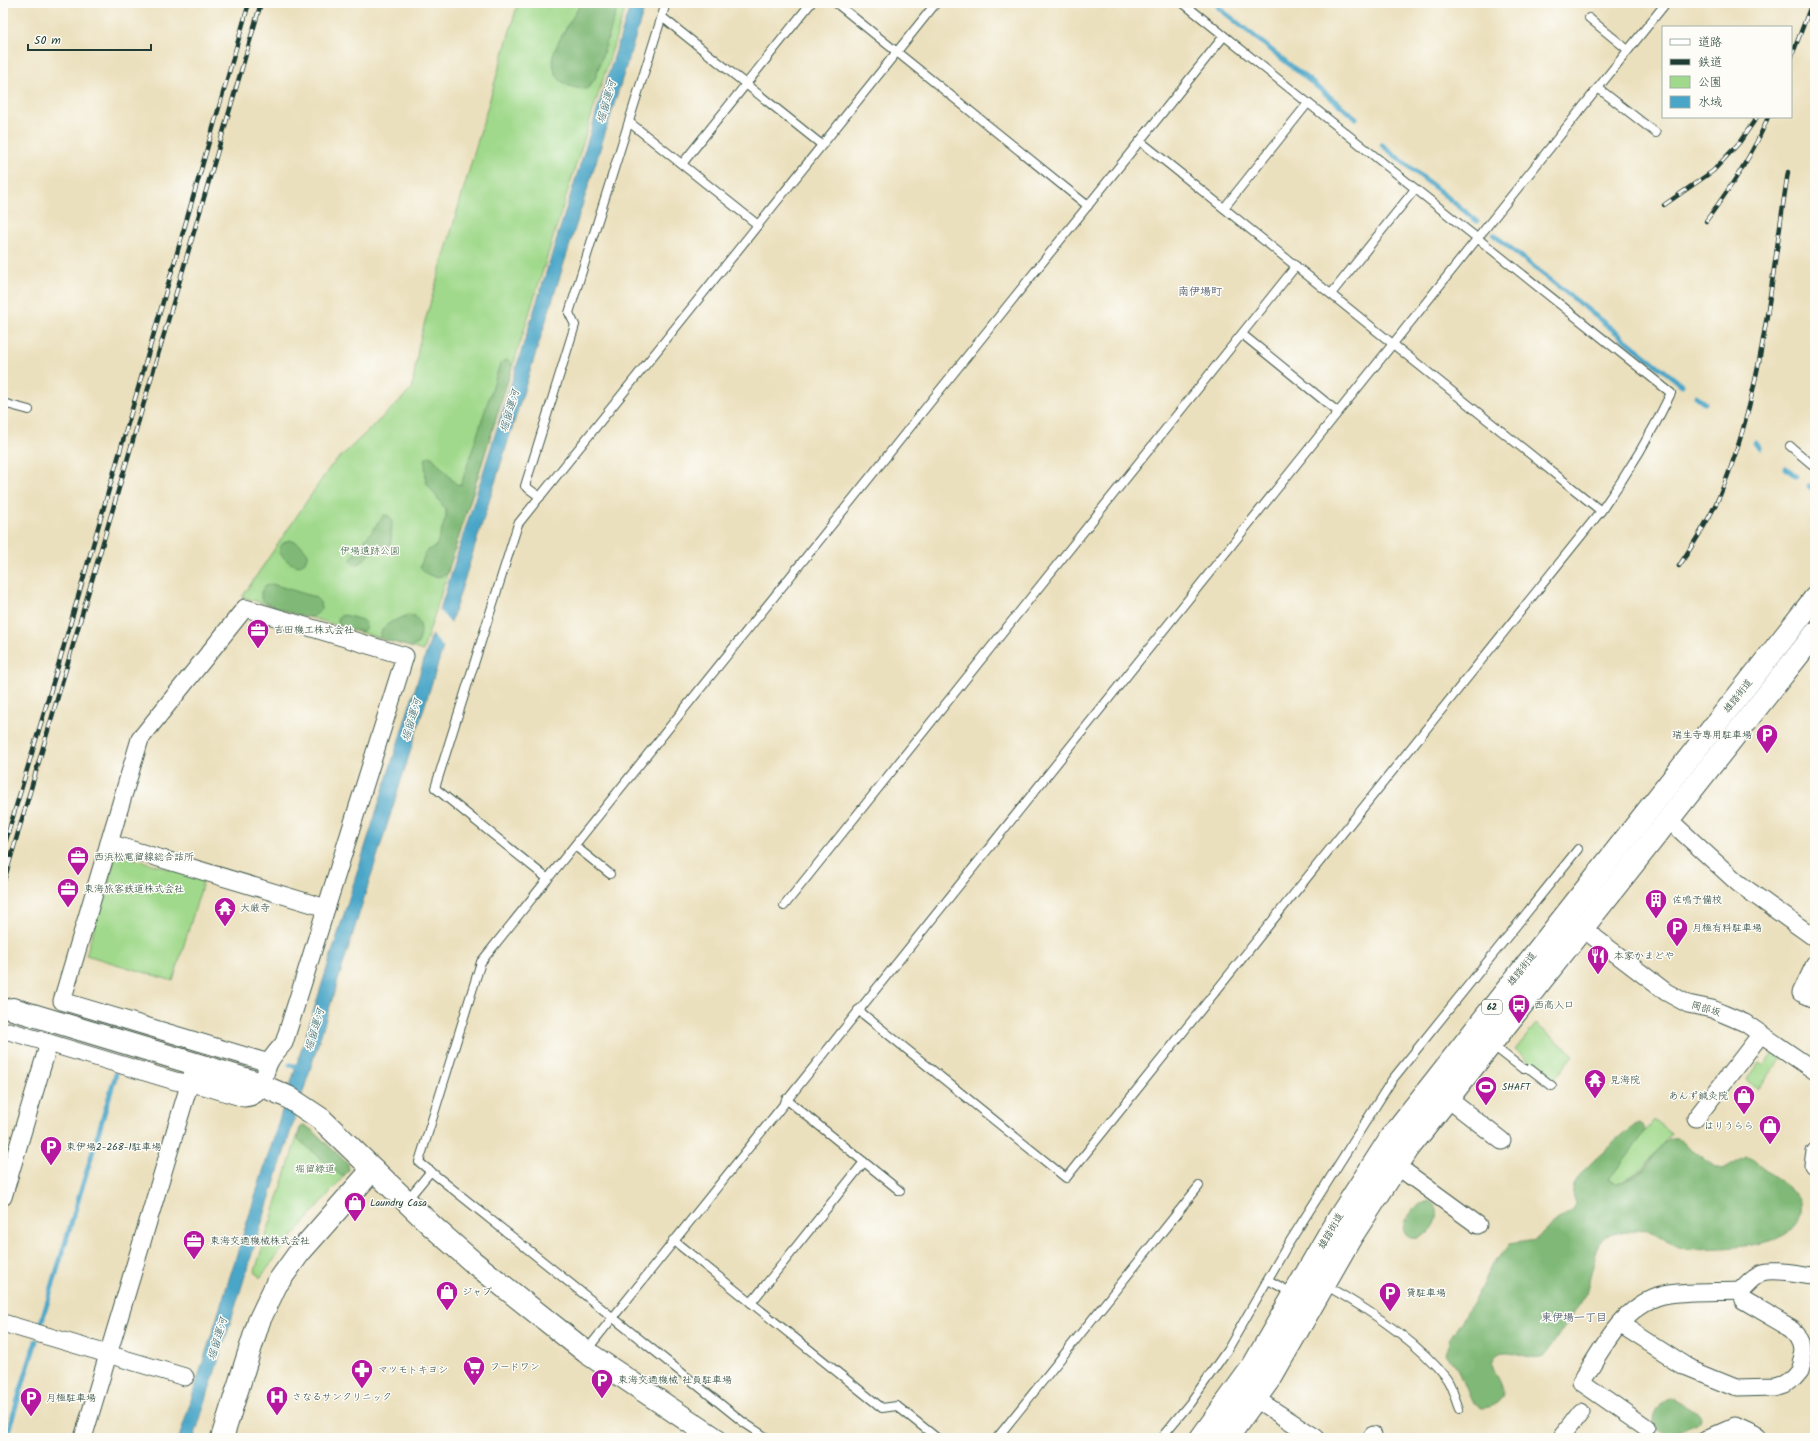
<svg xmlns="http://www.w3.org/2000/svg" width="1818" height="1441" font-family="Kalam,'Klee One',sans-serif">
<style>
.green{fill:#a0d98b;stroke:#608b60}
.forest{fill:#80b977;stroke:#507b56}
.water{fill:#4aa6c8;stroke:#34727e}
.pier{fill:#ebe0bd}
.lines{fill:none;stroke-linecap:round;stroke-linejoin:round}
.stream{stroke:#4aa6c8;stroke-width:5}
.lane-casing{stroke:#3e5549;stroke-width:10}
.street-casing{stroke:#3e5549;stroke-width:19}
.secondary-casing{stroke:#3e5549;stroke-width:24}
.primary-casing{stroke:#3e5549;stroke-width:24}
.lane{stroke:#fff;stroke-width:8}
.street{stroke:#fff;stroke-width:17}
.secondary{stroke:#fff;stroke-width:22}
.primary{stroke:#fff;stroke-width:22}
.rail-casing{stroke:#1f3d34;stroke-width:4.5}
.rail{stroke:#fdfcf7;stroke-width:3;stroke-dasharray:9;stroke-linecap:butt}
.labels{text-anchor:middle;dominant-baseline:central;stroke-width:3;stroke-linejoin:round;paint-order:stroke}
.shield{fill:#fdfcf7;stroke:#62766e;stroke-width:1}
.shield-label{font-size:9px;font-weight:bold;fill:#1f3d34}
.park-label{font-size:10px;fill:#3f644a;stroke:#fdfcf7}
.poi-label{font-size:10px;fill:#1f3d34;stroke:#fdfcf7;text-anchor:start}
.street-label{font-size:10px;fill:#1f3d34;stroke:#fdfcf7}
.water-label{font-size:11px;font-style:italic;fill:#2e6268;stroke:#fdfcf7}
.neighbourhood-label{font-size:11px;font-weight:bold;fill:#5c6778;stroke:#fdfcf7}
</style>
<rect width="100%" height="100%" fill="#fdfcf7"/>
<filter id="ink" filterUnits="userSpaceOnUse"><feTurbulence type="fractalNoise" baseFrequency=".025" numOctaves="2"/><feDisplacementMap in="SourceGraphic" scale="8" xChannelSelector="R" yChannelSelector="G"/><feConvolveMatrix kernelMatrix="1 2 1 2 8 2 1 2 1" color-interpolation-filters="sRGB"/></filter>
<filter id="wash" filterUnits="userSpaceOnUse"><feTurbulence type="fractalNoise" baseFrequency=".012" numOctaves="4" result="noise"/><feDisplacementMap in="SourceGraphic" scale="16" xChannelSelector="R" yChannelSelector="G"/><feGaussianBlur stdDeviation="0.9" result="paint"/><feColorMatrix in="noise" values="0 0 0 0 0 0 0 0 0 0 0 0 0 0 0 0 0 1.4 0 .05"/><feComposite in="paint" operator="in"/></filter>
<g filter="url(#wash)">
<rect width="100%" height="100%" fill="#ebe0bd"/>
<g class="green">
<path d="M518,3H627L423,651L242,597L330,467L412,389L419,344L425,321Z"/>
<path d="M121,855L204,879L173,981L86,955L115,858Z"/>
<path d="M1536,1024L1574,1055L1554,1080L1515,1050Z"/>
<path d="M1774,1052L1782,1057L1759,1089L1746,1080L1759,1062L1764,1065Z"/>
<path d="M1654,1120L1671,1133L1643,1169L1616,1184L1609,1179Z"/>
<path d="M304,1125L312,1130L348,1164L349,1170L287,1243L260,1278L255,1271L300,1128Z"/>
</g>
<g class="forest">
<path d="M581,3H619L595,79L587,89C567,89 552,80 553,58C554,45 574,16 581,3Z"/>
<path d="M508,360L511,363L512,367L448,571L445,575C437,579 424,575 420,567L426,551L435,547L437,544L446,517V510L426,482L425,462L426,458L430,456L433,458L455,483L458,485H461L500,364L503,361Z"/>
<path d="M384,515L389,516L392,520L391,543C386,550 379,549 372,553C366,556 363,562 357,565L353,564L351,560L352,557Z"/>
<path d="M289,540C298,542 303,546 308,554L305,562L299,566C290,564 285,560 279,552L282,544Z"/>
<path d="M272,584L315,597L320,602L321,609C317,614 314,617 308,617C298,616 268,606 261,599V592L265,586Z"/>
<path d="M345,615L362,620L365,623L366,627L363,631C355,632 344,629 338,624V619L340,616Z"/>
<path d="M408,615L415,616C423,625 422,636 417,645L410,647L382,639L380,637C381,623 397,620 408,615Z"/>
<path d="M1639,1123L1643,1125L1645,1130L1643,1135L1609,1179L1616,1184C1624,1180 1637,1175 1644,1169C1655,1159 1662,1133 1680,1140L1715,1167L1722,1169L1745,1156L1752,1159L1796,1193C1801,1199 1802,1204 1801,1212C1797,1251 1715,1248 1687,1249C1670,1246 1662,1232 1648,1230C1640,1228 1612,1233 1605,1237C1601,1240 1599,1245 1597,1250L1586,1293L1547,1353C1533,1369 1500,1336 1492,1363C1494,1376 1511,1391 1498,1402C1493,1406 1486,1408 1480,1408L1472,1402L1459,1371L1445,1354L1450,1339L1473,1303L1490,1268L1504,1250L1510,1244L1536,1240L1572,1209L1575,1204C1574,1199 1571,1194 1572,1189C1573,1175 1622,1136 1634,1125Z"/>
<path d="M304,1125L312,1130L348,1164L349,1170L344,1175L341,1176L339,1174L298,1139L300,1128Z"/>
<path d="M1429,1201C1453,1213 1420,1250 1406,1235C1396,1223 1417,1202 1429,1201Z"/>
<path d="M1671,1397L1699,1413L1701,1417L1700,1421L1697,1424L1669,1435L1656,1428L1653,1421C1655,1413 1663,1399 1671,1397Z"/>
</g>
<path class="water" d="M631,3H646L194,1438H179Z"/>
<path class="pier" d="M438,609L452,625L445,649L430,633Z"/>
<g class="lines">
<g class="stream">
<path d="M1217,3L1219,8L1356,118"/>
<path d="M1382,145L1477,221"/>
<path d="M1494,235L1682,385"/>
<path d="M1696,396L1705,403"/>
<path d="M1755,443L1760,447"/>
<path d="M1786,468L1796,476"/>
<path d="M1809,486L1815,491"/>
<path d="M290,1065L302,1068"/>
<path d="M40,1327L116,1074"/>
<path d="M6,1438L36,1341"/>
</g>
</g>
</g>
<g filter="url(#ink)">
<g class="lines">
<g class="lane-casing">
<g id="lane">
<path d="M836,3L1088,206"/>
<path d="M662,17L822,145"/>
<path d="M1589,18L1628,50"/>
<path d="M1598,88L1656,133"/>
<path d="M629,122L758,225"/>
<path d="M1140,141L1601,511"/>
<path d="M682,164L811,3"/>
<path d="M1224,208L1308,103"/>
<path d="M1331,294L1415,189"/>
<path d="M1242,334L1338,412"/>
<path d="M3,403L29,410"/>
<path d="M1790,446L1815,467"/>
<path d="M540,497L525,486L575,325L569,313L666,3"/>
<path d="M575,846L610,874"/>
<path d="M548,879L435,788L518,524L936,3"/>
<path d="M784,906L1296,266"/>
<path d="M858,1010L1066,1178L1601,511C1628,473 1651,435 1671,393L1183,3"/>
<path d="M1491,1044L1523,1069H1530L1552,1086"/>
<path d="M786,1099L900,1191"/>
<path d="M407,1200L431,1171"/>
<path d="M673,1240L882,1408L897,1406L937,1438"/>
<path d="M1268,1280L1294,1294"/>
<path d="M1325,1285C1366,1308 1417,1340 1446,1378C1452,1386 1455,1399 1459,1409"/>
<path d="M751,1303L864,1162"/>
<path d="M586,1351L1666,3"/>
<path d="M767,1438L743,1422L419,1162L481,962L1224,36"/>
<path d="M997,1438L1199,1186"/>
<path d="M1161,1438L1190,1403L1228,1349L1287,1246L1392,1080L1578,849"/>
</g>
</g>
<g class="street-casing">
<g id="street">
<path d="M1668,819L1738,883L1815,938"/>
<path d="M109,843L326,908"/>
<path d="M1582,928L1666,992L1688,1004L1712,1009L1745,1023L1815,1071"/>
<path d="M1815,964L1801,993L1815,999"/>
<path d="M9,1031L49,1043"/>
<path d="M1447,1098L1502,1141"/>
<path d="M1696,1118L1761,1034"/>
<path d="M1813,1165L1815,1152"/>
<path d="M1397,1166L1478,1225"/>
<path d="M3,1197L49,1043L175,1081L204,1086L244,1098C264,1097 262,1078 269,1063C272,1056 279,1049 284,1043L405,656L245,608L140,739L62,1001L269,1063"/>
<path d="M3,1323L185,1377"/>
<path d="M1620,1324L1687,1367L1736,1387L1776,1386L1785,1383L1793,1377L1799,1370L1804,1352L1803,1343L1799,1335L1793,1329L1743,1300L1740,1291C1746,1285 1753,1276 1762,1273C1774,1269 1801,1275 1815,1276"/>
<path d="M1256,1399L1316,1438"/>
<path d="M1646,1427L1581,1382C1603,1348 1625,1300 1669,1294C1692,1291 1717,1292 1740,1291"/>
<path d="M83,1438L193,1072"/>
<path d="M1371,1438L1373,1435"/>
<path d="M1561,1438L1581,1412"/>
<path d="M1708,1438L1733,1427L1757,1438"/>
</g>
</g>
<g class="secondary-casing">
<g id="secondary">
<path d="M13,1009L252,1081L288,1097L321,1119L432,1226L473,1262L586,1352L714,1438"/>
<path d="M222,1438L259,1321L276,1285L299,1253L373,1169"/>
</g>
</g>
<g class="primary-casing">
<g id="primary">
<path d="M1201,1438L1253,1366L1333,1227L1391,1137L1815,598"/>
<path d="M1227,1438L1271,1377L1351,1237L1408,1149L1815,634"/>
</g>
</g>
<use href="#lane" class="lane"/>
<use href="#street" class="street"/>
<use href="#secondary" class="secondary"/>
<use href="#primary" class="primary"/>
<g class="rail-casing">
<g id="rail">
<path d="M1791,58L1812,3"/>
<path d="M1664,205L1713,171L1739,143L1757,117"/>
<path d="M1706,221C1730,188 1753,155 1768,117"/>
<path d="M1679,566C1694,543 1709,520 1720,495C1763,394 1771,279 1788,172"/>
<path d="M3,850L61,656L249,3"/>
<path d="M3,884L261,3"/>
</g>
</g>
<use href="#rail" class="rail"/>
</g>
</g>
<defs>
<g id="office-pin" transform="scale(1.15)"><path d="M0 17L-7.5 6A9.5 9.5 0 1 1 7.5 6Z" fill="#b5179e" stroke="#fdfcf7"/><path d="M-6-3h4V-5.5h4V-3h4V5H-6ZM-1-4.5V-3h2v-1.5ZM-6 0V1H6V0Z" fill="#fff"/></g>
<g id="parking-pin" transform="scale(1.15)"><path d="M0 17L-7.5 6A9.5 9.5 0 1 1 7.5 6Z" fill="#b5179e" stroke="#fdfcf7"/><path d="M-3.5-5.5H1a3.5 3.5 0 0 1 0 7H-1V5.5H-3.5ZM-1-3.4V-.6H.8a1.4 1.4 0 0 0 0-2.8Z" fill="#fff"/></g>
<g id="building-pin" transform="scale(1.15)"><path d="M0 17L-7.5 6A9.5 9.5 0 1 1 7.5 6Z" fill="#b5179e" stroke="#fdfcf7"/><path d="M-4-6H4V6H1V3H-1V6H-4ZM-2.5-4.3h1.7v1.8h-1.7ZM.8-4.3h1.7v1.8H.8ZM-2.5-1h1.7V.8h-1.7ZM.8-1h1.7V.8H.8Z" fill="#fff"/></g>
<g id="temple-pin" transform="scale(1.15)"><path d="M0 17L-7.5 6A9.5 9.5 0 1 1 7.5 6Z" fill="#b5179e" stroke="#fdfcf7"/><path d="M0-6L5-2H3V0L6.5 2.5H4V6H1.5V3h-3V6H-4V2.5H-6.5L-3 0V-2H-5Z" fill="#fff"/></g>
<g id="restaurant-pin" transform="scale(1.15)"><path d="M0 17L-7.5 6A9.5 9.5 0 1 1 7.5 6Z" fill="#b5179e" stroke="#fdfcf7"/><path d="M-5-6h1v4h1v-4h1v4h1v-4h1v5L-1.5 .5V6h-2V.5L-5-1ZM5-6V6H3V1.5H1.5Q1.5-4 5-6Z" fill="#fff"/></g>
<g id="bus-pin" transform="scale(1.15)"><path d="M0 17L-7.5 6A9.5 9.5 0 1 1 7.5 6Z" fill="#b5179e" stroke="#fdfcf7"/><path d="M-5-6H5V4H4V6H2V4H-2V6H-4V4H-5ZM-3.5-4V0h7V-4ZM-3.5 1.2v1.5H-2V1.2ZM2 1.2v1.5H3.5V1.2Z" fill="#fff"/></g>
<g id="stadium-pin" transform="scale(1.15)"><path d="M0 17L-7.5 6A9.5 9.5 0 1 1 7.5 6Z" fill="#b5179e" stroke="#fdfcf7"/><path d="M0-5a6.5 5 0 1 0 0 10a6.5 5 0 1 0 0-10ZM-3.5-1.8h7v3.6h-7Z" fill="#fff"/></g>
<g id="shop-pin" transform="scale(1.15)"><path d="M0 17L-7.5 6A9.5 9.5 0 1 1 7.5 6Z" fill="#b5179e" stroke="#fdfcf7"/><path d="M-5-2.5h2.3a2.7 3.5 0 0 1 5.4 0H5L5.5 6h-11ZM-1.5-2.5h3a1.5 2.3 0 0 0-3 0Z" fill="#fff"/></g>
<g id="supermarket-pin" transform="scale(1.15)"><path d="M0 17L-7.5 6A9.5 9.5 0 1 1 7.5 6Z" fill="#b5179e" stroke="#fdfcf7"/><path d="M-6-5.5h2.5l.6 2H6L4.5 2H-2.5L-4.4-4H-6ZM-1.5 3.2a1.3 1.3 0 1 0 .1 0ZM3 3.2a1.3 1.3 0 1 0 .1 0Z" fill="#fff"/></g>
<g id="pharmacy-pin" transform="scale(1.15)"><path d="M0 17L-7.5 6A9.5 9.5 0 1 1 7.5 6Z" fill="#b5179e" stroke="#fdfcf7"/><path d="M-2-6h4v4h4v4h-4v4h-4v-4h-4v-4h4Z" fill="#fff"/></g>
<g id="hospital-pin" transform="scale(1.15)"><path d="M0 17L-7.5 6A9.5 9.5 0 1 1 7.5 6Z" fill="#b5179e" stroke="#fdfcf7"/><path d="M-5-5h3v3.5h4V-5h3V5h-3V1.5h-4V5h-3Z" fill="#fff"/></g>
</defs>
<g fill-rule="evenodd">
<use href="#office-pin" x="258" y="630"/>
<use href="#parking-pin" x="1767" y="735"/>
<use href="#office-pin" x="78" y="857"/>
<use href="#office-pin" x="68" y="889"/>
<use href="#building-pin" x="1656" y="900"/>
<use href="#temple-pin" x="225" y="908"/>
<use href="#parking-pin" x="1677" y="928"/>
<use href="#restaurant-pin" x="1598" y="956"/>
<use href="#bus-pin" x="1519" y="1005"/>
<use href="#temple-pin" x="1595" y="1080"/>
<use href="#stadium-pin" x="1486" y="1087"/>
<use href="#shop-pin" x="1744" y="1096"/>
<use href="#shop-pin" x="1770" y="1126"/>
<use href="#parking-pin" x="51" y="1147"/>
<use href="#shop-pin" x="355" y="1203"/>
<use href="#office-pin" x="194" y="1241"/>
<use href="#shop-pin" x="447" y="1292"/>
<use href="#parking-pin" x="1390" y="1293"/>
<use href="#supermarket-pin" x="474" y="1367"/>
<use href="#pharmacy-pin" x="362" y="1370"/>
<use href="#parking-pin" x="602" y="1380"/>
<use href="#hospital-pin" x="277" y="1397"/>
<use href="#parking-pin" x="31" y="1398"/>
</g>
<g class="labels">
<rect class="shield" x="1482" y="1000" width="20" height="14" rx="3"/>
<g class="shield-label">
<text x="1492" y="1007">62</text>
</g>
<g class="park-label">
<text x="370" y="551">伊場遺跡公園</text>
<text x="315" y="1169">堀留緑道</text>
</g>
<g class="poi-label">
<text x="274" y="630">吉田機工株式会社</text>
<text x="1752" y="735" text-anchor="end">瑞生寺専用駐車場</text>
<text x="94" y="857">西浜松電留線総合詰所</text>
<text x="84" y="889">東海旅客鉄道株式会社</text>
<text x="1672" y="900">佐鳴予備校</text>
<text x="240" y="908">大厳寺</text>
<text x="1692" y="928">月極有料駐車場</text>
<text x="1614" y="956">本家かまどや</text>
<text x="1534" y="1005">西高入口</text>
<text x="1610" y="1080">見海院</text>
<text x="1502" y="1087">SHAFT</text>
<text x="1728" y="1096" text-anchor="end">あんず鍼灸院</text>
<text x="1754" y="1126" text-anchor="end">はりうらら</text>
<text x="66" y="1147">東伊場2-268-1駐車場</text>
<text x="370" y="1203">Laundry Casa</text>
<text x="210" y="1241">東海交通機械株式会社</text>
<text x="462" y="1292">ジャブ</text>
<text x="1406" y="1293">貸駐車場</text>
<text x="490" y="1367">フードワン</text>
<text x="378" y="1370">マツモトキヨシ</text>
<text x="618" y="1380">東海交通機械 社員駐車場</text>
<text x="292" y="1397">さなるサンクリニック</text>
<text x="46" y="1398">月極駐車場</text>
</g>
<g class="street-label">
<text transform="translate(1738 696) rotate(-52)">雄踏街道</text>
<text transform="translate(1522 969) rotate(-52)">雄踏街道</text>
<text transform="translate(1706 1009) rotate(16)">岡部坂</text>
<text transform="translate(1331 1231) rotate(-60)">雄踏街道</text>
</g>
<g class="water-label">
<text transform="translate(607 102) rotate(-73)">堀留運河</text>
<text transform="translate(510 411) rotate(-73)">堀留運河</text>
<text transform="translate(412 720) rotate(-73)">堀留運河</text>
<text transform="translate(315 1030) rotate(-73)">堀留運河</text>
<text transform="translate(218 1339) rotate(-73)">堀留運河</text>
</g>
<g class="neighbourhood-label">
<text x="1200" y="292">南伊場町</text>
<text x="1574" y="1318">東伊場一丁目</text>
</g>
</g>
<rect width="1818" height="1441" fill="none" stroke="#fdfcf7" stroke-width="16"/>
<rect x="1662" y="26" width="130" height="92" fill="#fdfcf7" stroke="#a4b0a9"/>
<rect x="1670" y="39" width="20" height="6" fill="#ffffff" stroke="#a4b0a9"/>
<text x="1698" y="46" font-size="12" fill="#1f3d34">道路</text>
<rect x="1670" y="59" width="20" height="6" fill="#1f3d34" stroke="#a4b0a9"/>
<text x="1698" y="66" font-size="12" fill="#1f3d34">鉄道</text>
<rect x="1670" y="76" width="20" height="12" fill="#a0d98b" stroke="#a4b0a9"/>
<text x="1698" y="86" font-size="12" fill="#1f3d34">公園</text>
<rect x="1670" y="96" width="20" height="12" fill="#4aa6c8" stroke="#a4b0a9"/>
<text x="1698" y="106" font-size="12" fill="#1f3d34">水域</text>
<path d="M28 44v6h123v-6" fill="none" stroke="#1f3d34" stroke-width="2"/>
<text x="34" y="44" font-size="12" fill="#1f3d34" stroke="#fdfcf7" stroke-width="3" paint-order="stroke">50 m</text>
</svg>
